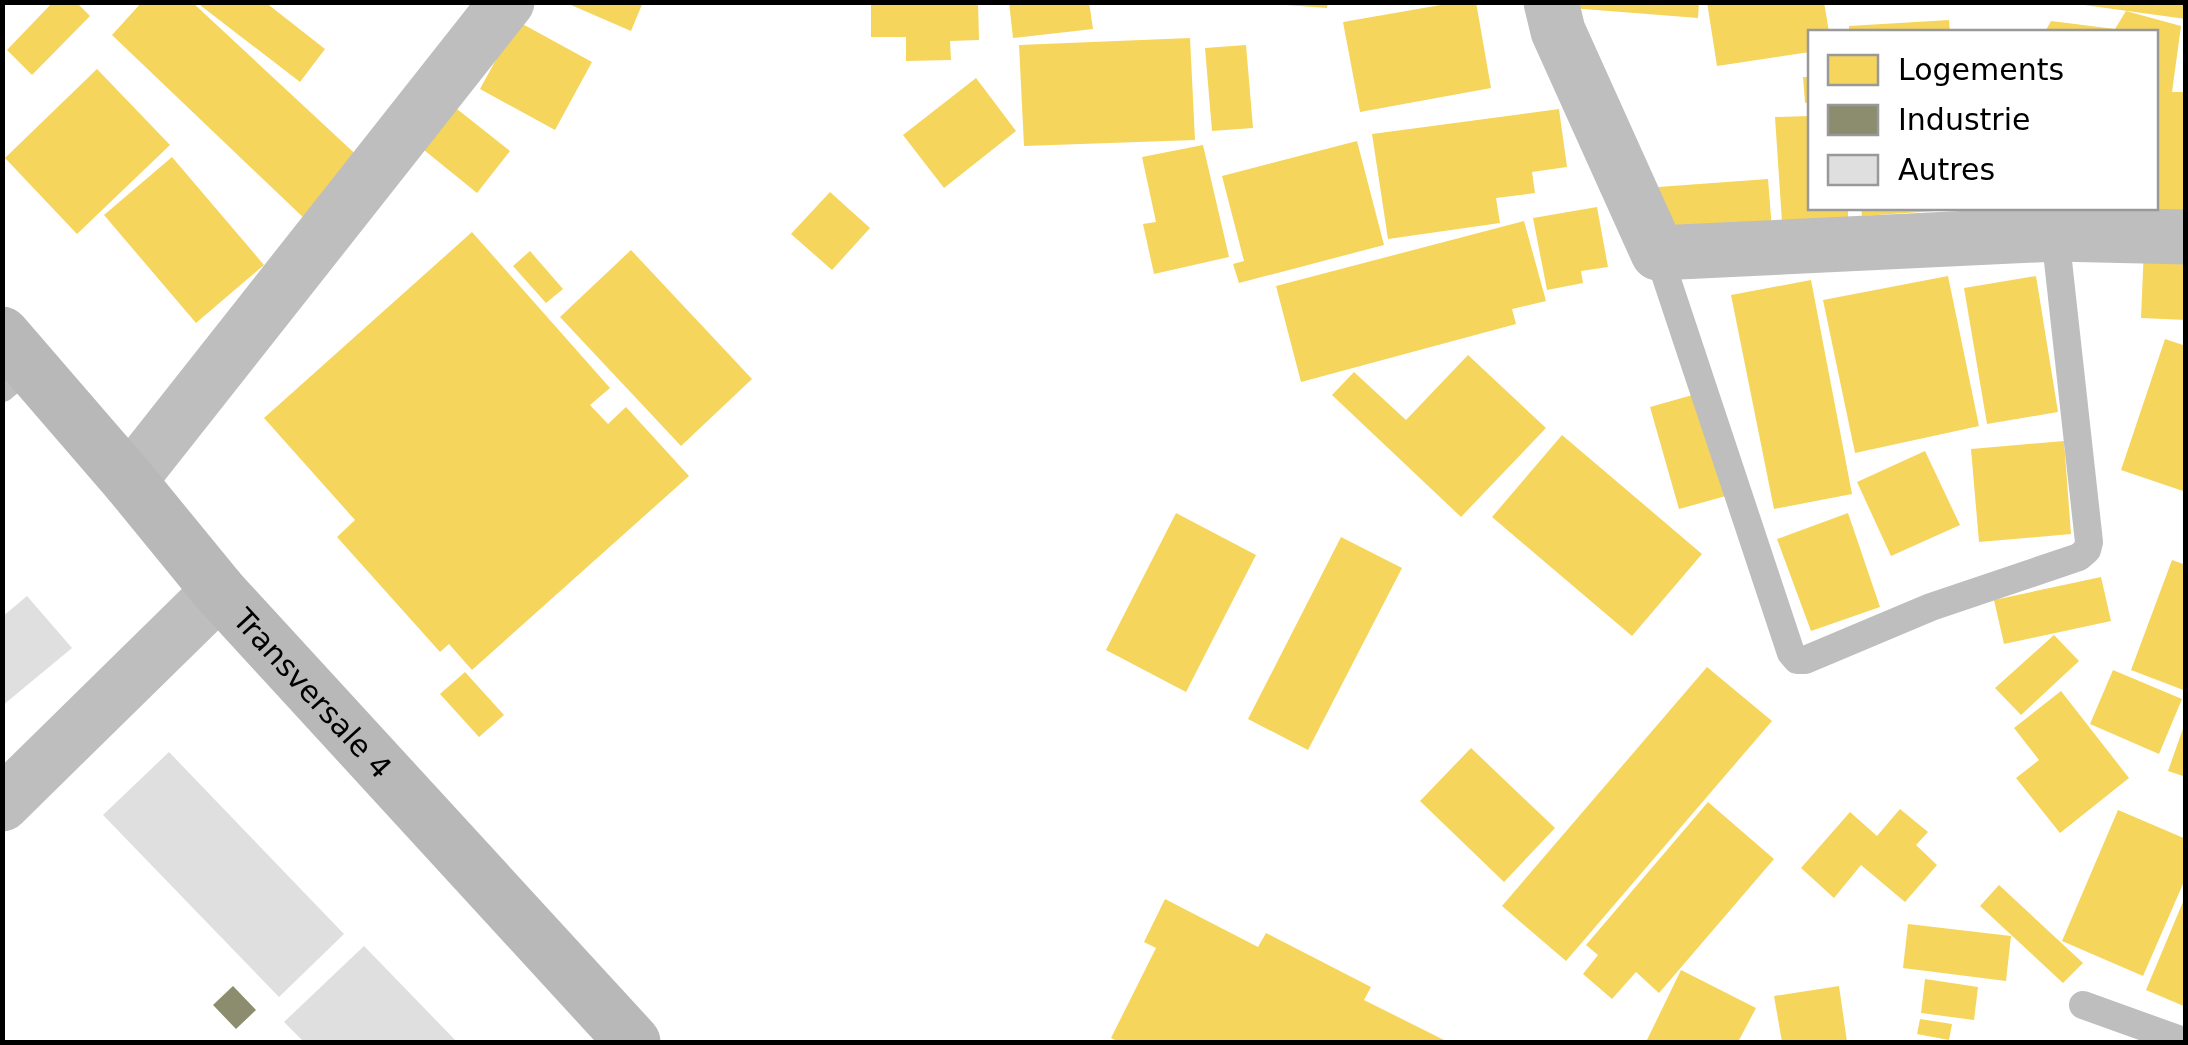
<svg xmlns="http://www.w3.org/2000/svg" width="2188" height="1045" font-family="'DejaVu Sans',sans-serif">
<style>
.homes{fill:#f6d55c}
.industry{fill:#8c8c6e}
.building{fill:#dfdfdf}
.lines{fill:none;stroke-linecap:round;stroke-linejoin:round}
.lane{stroke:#bebebe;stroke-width:28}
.street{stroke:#bebebe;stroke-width:55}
.secondary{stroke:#b8b8b8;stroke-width:55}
.labels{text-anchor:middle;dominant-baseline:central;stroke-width:10;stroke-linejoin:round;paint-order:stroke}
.street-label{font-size:30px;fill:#000;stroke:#fff}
</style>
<rect width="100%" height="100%" fill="#fff"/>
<g class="homes">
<path d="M53,2H76L90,16L32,75L7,50Z"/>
<path d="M142,2H192L364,162L308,222L112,35Z"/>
<path d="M196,2H265L325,49L300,82Z"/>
<path d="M564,2H643L631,31Z"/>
<path d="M871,2H978L979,40L950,41L951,60L906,61V37H871Z"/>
<path d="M1009,2H1089L1093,29L1013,38Z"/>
<path d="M1286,2H1328L1327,8L1286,5Z"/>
<path d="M1458,2H1476L1491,88L1360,112L1343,22Z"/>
<path d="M1558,2H1699L1698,18L1558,7Z"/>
<path d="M1707,2H1824L1829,32H1810V52L1717,66Z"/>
<path d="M2084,2H2186V19L2084,5Z"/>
<path d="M2126,11L2181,26L2172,92H2186V211L2156,210V32H2045L2051,21L2115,29Z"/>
<path d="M1949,20L1950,32H1849V26Z"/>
<path d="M517,21L592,62L555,130L480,89Z"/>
<path d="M1190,38L1195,140L1024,146L1019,45Z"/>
<path d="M1246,45L1253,128L1212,131L1205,48Z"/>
<path d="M97,69L170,145L77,234L5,158Z"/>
<path d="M1803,77H1810V102L1805,103Z"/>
<path d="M976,78L1016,131L944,188L903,135Z"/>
<path d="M457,109L510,151L477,193L424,150Z"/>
<path d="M1559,109L1567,167L1532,172L1535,193L1496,198L1500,223L1388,239L1372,134Z"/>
<path d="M1810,116V208H1848V218L1782,222L1775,117Z"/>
<path d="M1357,141L1384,245L1239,283L1233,264L1244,261L1222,176Z"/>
<path d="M1203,145L1229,257L1154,274L1143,224L1156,222L1142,157Z"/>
<path d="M172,157L264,265L196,323L104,215Z"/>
<path d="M1768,179L1772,230L1661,238L1658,187Z"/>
<path d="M830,192L870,228L832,270L791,234Z"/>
<path d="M1597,207L1608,267L1581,271L1583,283L1547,290L1533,218Z"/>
<path d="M1861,208H1950V210L1862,216Z"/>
<path d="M1524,221L1546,301L1512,309L1516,324L1301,382L1276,286Z"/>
<path d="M472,232L610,388L590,405L608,424L626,407L689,476L472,670L449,644L440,652L337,537L355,520L264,418Z"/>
<path d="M2144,247L2186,249V320L2141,318Z"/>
<path d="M631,250L752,379L681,446L560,317Z"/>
<path d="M530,251L563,289L546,303L513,266Z"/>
<path d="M1948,276L1979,426L1855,453L1823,300Z"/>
<path d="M2036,276L2058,412L1987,424L1964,288Z"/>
<path d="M1811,280L1852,494L1774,509L1731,295Z"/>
<path d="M2165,339L2186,346V492L2121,470Z"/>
<path d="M1468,355L1546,428L1461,517L1332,395L1354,372L1406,420Z"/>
<path d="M1696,394L1726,496L1679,509L1650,407Z"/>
<path d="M1562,435L1702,554L1632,636L1492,517Z"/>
<path d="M2064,441L2071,534L1979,542L1971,449Z"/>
<path d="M1925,451L1960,525L1891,556L1857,482Z"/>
<path d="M1176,513L1256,555L1186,692L1106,650Z"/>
<path d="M1848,513L1880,607L1811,631L1777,539Z"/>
<path d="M1341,537L1402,568L1308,750L1248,719Z"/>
<path d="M2172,560L2186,565V691L2131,670Z"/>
<path d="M2101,577L2111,621L2004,644L1994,600Z"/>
<path d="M2054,635L2079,661L2021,715L1995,688Z"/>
<path d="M1707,667L1772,721L1566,961L1502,906Z"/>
<path d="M2113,670L2182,699L2159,754L2090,724Z"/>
<path d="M465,672L504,715L479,737L440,694Z"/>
<path d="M2061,691L2129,778L2060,833L2016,778L2039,760L2014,728Z"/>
<path d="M2185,723H2186V777L2168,771Z"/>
<path d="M1471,748L1555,828L1504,882L1420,801Z"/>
<path d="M1708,802L1774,859L1659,993L1636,972L1612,999L1583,974L1598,955L1586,945Z"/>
<path d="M1900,809L1928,832L1916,845L1937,865L1905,902L1861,865L1834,898L1801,868L1850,812L1877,836Z"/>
<path d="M2118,810L2186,839V877L2143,976L2062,941Z"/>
<path d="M1999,885L2083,963L2063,983L1980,906Z"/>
<path d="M2185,897H2186V1007L2146,990Z"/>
<path d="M1165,899L1258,947L1266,933L1371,987L1364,1000L1448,1042H1119L1111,1038L1156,948L1144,942Z"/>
<path d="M1908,924L2011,936L2006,981L1903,968Z"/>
<path d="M1681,970L1756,1008L1738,1042H1646Z"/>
<path d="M1925,979L1978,987L1974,1020L1921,1013Z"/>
<path d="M1839,986L1847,1042H1782L1774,996Z"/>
<path d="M1920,1019L1952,1024L1949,1040L1917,1034Z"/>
</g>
<path class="industry" d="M233,986L256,1010L236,1029L213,1005Z"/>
<g class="building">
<path d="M27,596L72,648L2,706V617Z"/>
<path d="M169,752L344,934L279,997L103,815Z"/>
<path d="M364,946L457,1042H304L284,1022Z"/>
</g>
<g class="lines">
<g class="lane">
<path d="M1658,253L1791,653L1797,660H1805L1931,607L2079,557L2087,550L2089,542L2055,234"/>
<path d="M2,388L29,365"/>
<path d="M2083,1005L2186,1042"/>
</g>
<g class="street">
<path d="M1551,2L1558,31L1658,253L2055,234L2186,237"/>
<path d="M129,481L507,2"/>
<path d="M2,804L219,591"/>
</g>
<path class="secondary" id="s1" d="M2,334L129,481L219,591L633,1042"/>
</g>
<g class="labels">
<g class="street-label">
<text stroke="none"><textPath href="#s1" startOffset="475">Transversale 4</textPath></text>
</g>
</g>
<rect width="2188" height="1045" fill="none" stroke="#000000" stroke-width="10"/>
<rect x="1808" y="30" width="350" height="180" fill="#ffffff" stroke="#999999" stroke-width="2.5"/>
<rect x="1828" y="55" width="50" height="30" fill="#f6d55c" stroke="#999999" stroke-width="2.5"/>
<text x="1898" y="80" font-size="30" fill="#000000">Logements</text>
<rect x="1828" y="105" width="50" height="30" fill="#8c8c6e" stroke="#999999" stroke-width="2.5"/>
<text x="1898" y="130" font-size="30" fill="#000000">Industrie</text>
<rect x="1828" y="155" width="50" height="30" fill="#dfdfdf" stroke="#999999" stroke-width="2.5"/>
<text x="1898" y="180" font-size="30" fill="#000000">Autres</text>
</svg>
